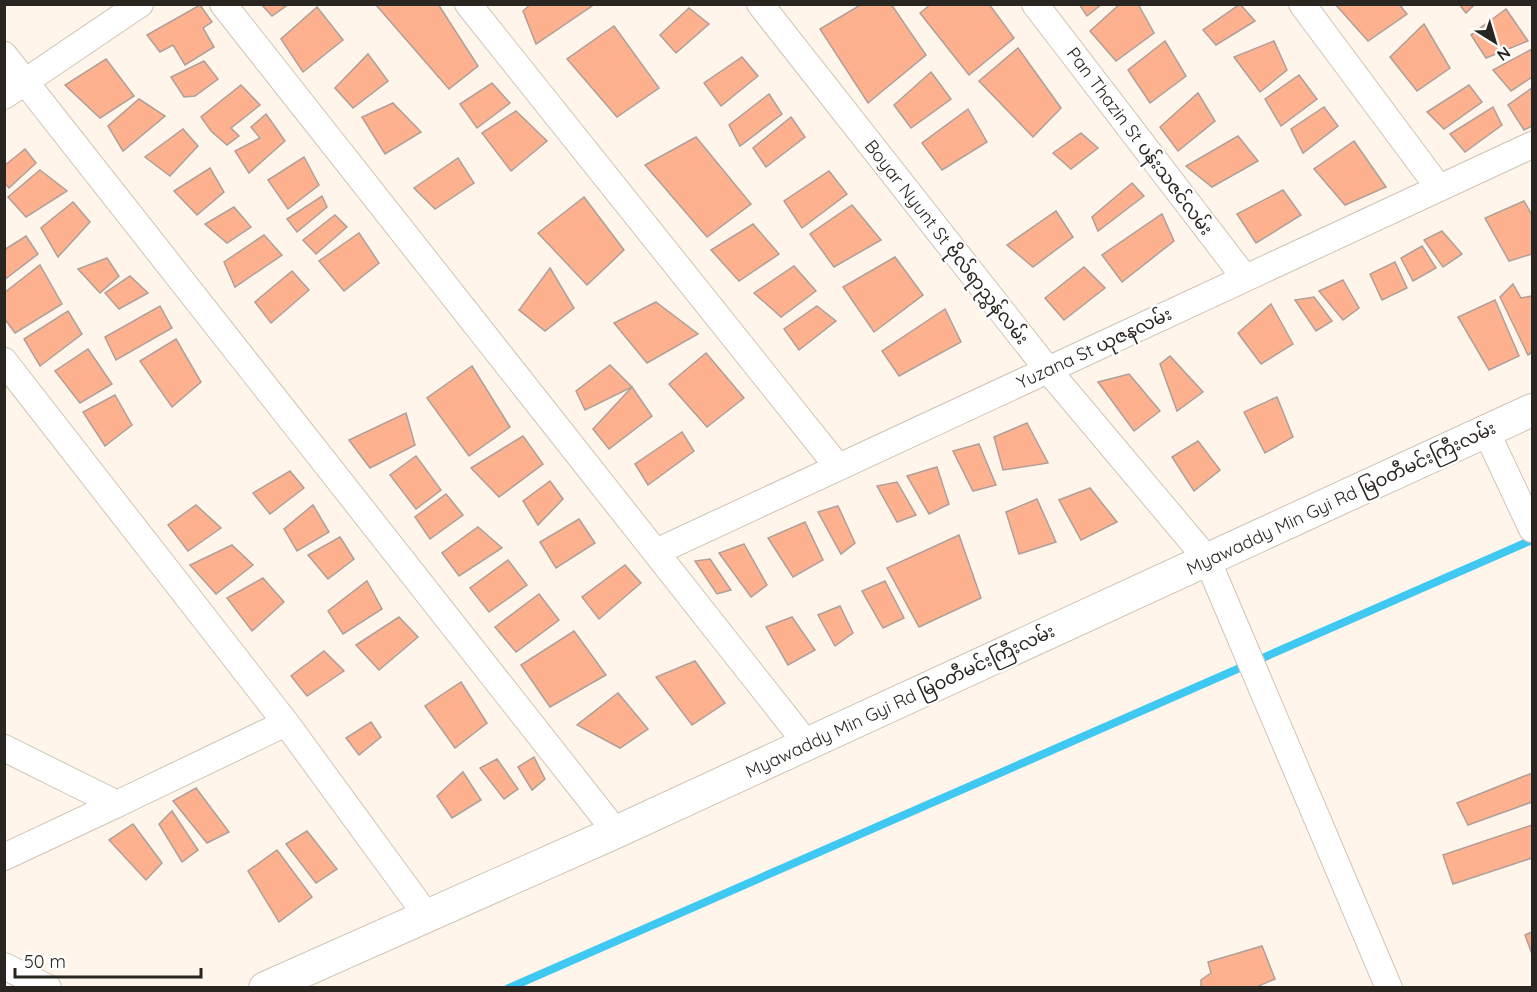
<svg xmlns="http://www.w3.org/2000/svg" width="1537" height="992" font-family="Quicksand,'Noto Sans Myanmar',sans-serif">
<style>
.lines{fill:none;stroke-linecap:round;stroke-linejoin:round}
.stream{stroke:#3fc8f2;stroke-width:8}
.building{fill:#feb18e;stroke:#b09f98;stroke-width:1.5}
.minor-casing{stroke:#cfc4b6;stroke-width:28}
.major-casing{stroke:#cfc4b6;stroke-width:34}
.minor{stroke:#fff;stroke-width:26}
.major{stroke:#fff;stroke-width:32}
.labels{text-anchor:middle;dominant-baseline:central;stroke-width:5;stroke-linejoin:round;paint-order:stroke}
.street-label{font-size:18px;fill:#292520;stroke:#fff}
</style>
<rect width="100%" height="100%" fill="#fff5ea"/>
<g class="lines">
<path class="stream" d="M509,988L1532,540"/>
</g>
<g class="building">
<path d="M261,4H289L272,16Z"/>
<path d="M438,4L478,66L449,89L376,5Z"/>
<path d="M531,4H591L592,6L536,44L523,11Z"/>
<path d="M862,4H891L926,55L868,103L820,29Z"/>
<path d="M931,4H989L1014,38L969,75L920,13Z"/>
<path d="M1079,4H1102L1087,16Z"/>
<path d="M1120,4H1138L1154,33L1116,61L1090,31Z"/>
<path d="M1240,4L1255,21L1216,45L1203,30Z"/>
<path d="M1335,4H1399L1407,14L1368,41Z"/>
<path d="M1459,4H1475L1466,13Z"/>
<path d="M200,5L212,22L203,28L214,47L185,65L173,45L160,52L147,35Z"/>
<path d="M317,7L343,40L303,72L281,39Z"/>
<path d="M689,8L709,24L676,53L660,35Z"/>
<path d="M1506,9L1528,41L1486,58L1471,35Z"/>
<path d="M1424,24L1450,68L1417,91L1390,57Z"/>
<path d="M614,26L659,88L617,117L567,59Z"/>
<path d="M1165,41L1186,76L1150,103L1128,70Z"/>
<path d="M1274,41L1287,70L1260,92L1234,57Z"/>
<path d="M1018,48L1061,108L1033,137L979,81Z"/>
<path d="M1532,49V77L1511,91L1493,70Z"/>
<path d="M368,54L388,81L353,108L335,88Z"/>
<path d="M742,57L758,76L721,106L704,83Z"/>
<path d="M106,59L134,96L100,118L65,85Z"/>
<path d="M204,61L218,79L195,96L184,97L171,77Z"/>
<path d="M931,72L951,99L911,128L894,105Z"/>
<path d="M1299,75L1317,99L1281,126L1265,99Z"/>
<path d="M492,83L510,103L477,128L460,104Z"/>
<path d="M241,85L260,105L231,128L239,136L227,145L211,131L201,117Z"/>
<path d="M1469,85L1482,102L1444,129L1427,112Z"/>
<path d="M1532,88V126L1524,130L1508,105Z"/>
<path d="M1198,93L1215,121L1178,151L1160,127Z"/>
<path d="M769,94L782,114L740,146L729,125Z"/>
<path d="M139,99L165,116L123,151L108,126Z"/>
<path d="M393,103L421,132L385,154L362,117Z"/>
<path d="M1324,107L1338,126L1303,153L1291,129Z"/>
<path d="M1493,107L1502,125L1465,152L1450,134Z"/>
<path d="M968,109L987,142L942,170L922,143Z"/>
<path d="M516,111L547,141L511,171L482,133Z"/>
<path d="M266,114L285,141L249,173L235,151L260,138L251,127Z"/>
<path d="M791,117L805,137L766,167L753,148Z"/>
<path d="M183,129L198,146L170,176L145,157Z"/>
<path d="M1081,133L1098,148L1071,169L1053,153Z"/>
<path d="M1238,136L1258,161L1212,187L1186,166Z"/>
<path d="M696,137L751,204L707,237L645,165Z"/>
<path d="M1354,141L1386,187L1345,205L1314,169Z"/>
<path d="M25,149L36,163L9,188L4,182V166Z"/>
<path d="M304,157L319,185L288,209L268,180Z"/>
<path d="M458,158L474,183L435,209L414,188Z"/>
<path d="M210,168L224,192L197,215L174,191Z"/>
<path d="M40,170L67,191L26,217L8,197Z"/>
<path d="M829,171L847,194L802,228L784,201Z"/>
<path d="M1132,183L1144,196L1098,231L1092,217Z"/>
<path d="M1283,190L1301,215L1256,243L1237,214Z"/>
<path d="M322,196L327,207L297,232L287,219Z"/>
<path d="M584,197L624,250L587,285L538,233Z"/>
<path d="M1524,201L1532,215V254L1509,261L1485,218Z"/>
<path d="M73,202L90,222L58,257L41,228Z"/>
<path d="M852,205L881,240L834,267L810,234Z"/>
<path d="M234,207L251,227L227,243L205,224Z"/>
<path d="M1056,211L1073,237L1033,267L1007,245Z"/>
<path d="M1162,214L1174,241L1122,282L1102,255Z"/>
<path d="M335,215L347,227L316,254L303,240Z"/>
<path d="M753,224L779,254L739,281L711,250Z"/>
<path d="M1442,231L1462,254L1443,267L1424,240Z"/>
<path d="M359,233L379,263L344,291L319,261Z"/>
<path d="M264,235L282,255L235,287L224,262Z"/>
<path d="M26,236L38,254L4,280V250Z"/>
<path d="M1422,246L1436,268L1413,281L1401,258Z"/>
<path d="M895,257L923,295L874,332L843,287Z"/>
<path d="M107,258L119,276L100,293L78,269Z"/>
<path d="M1395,262L1407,288L1382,300L1370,274Z"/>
<path d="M40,265L62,304L15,333L4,318V293Z"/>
<path d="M794,266L816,291L781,317L754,293Z"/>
<path d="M1084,267L1105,288L1064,320L1045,298Z"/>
<path d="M550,268L574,308L545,331L519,310Z"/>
<path d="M292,271L309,290L271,323L255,302Z"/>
<path d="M130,276L148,293L119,309L105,293Z"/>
<path d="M1343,280L1359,308L1343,320L1319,291Z"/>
<path d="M1513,284L1521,298L1532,296V352L1528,355L1500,297Z"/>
<path d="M1314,297L1332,321L1316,331L1295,300Z"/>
<path d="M1495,300L1519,356L1489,370L1458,317Z"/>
<path d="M656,302L698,334L647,363L614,323Z"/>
<path d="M1271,304L1293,344L1261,364L1238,333Z"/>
<path d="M160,306L172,328L116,360L105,337Z"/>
<path d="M817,306L836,321L799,350L784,329Z"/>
<path d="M945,309L961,342L899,376L882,351Z"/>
<path d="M68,311L82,334L40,366L24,339Z"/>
<path d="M176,339L201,382L172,407L140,361Z"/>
<path d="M88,349L112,384L80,403L55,371Z"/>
<path d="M706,353L744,398L707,427L669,384Z"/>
<path d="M1170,356L1203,392L1177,411L1160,364Z"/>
<path d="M610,365L632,387L585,410L576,391Z"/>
<path d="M472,366L510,427L469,456L427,398Z"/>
<path d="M1129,374L1160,411L1134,431L1098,382Z"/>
<path d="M632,387L652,416L609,449L593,429Z"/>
<path d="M115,395L132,425L105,446L83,412Z"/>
<path d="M1277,397L1293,437L1265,453L1244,412Z"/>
<path d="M406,413L415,445L370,468L349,440Z"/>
<path d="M1027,423L1048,463L1003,470L994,437Z"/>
<path d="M682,432L694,451L648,485L635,464Z"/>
<path d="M523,436L543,464L499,497L471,468Z"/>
<path d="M1198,441L1220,470L1194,491L1172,457Z"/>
<path d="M979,444L996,485L973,491L953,451Z"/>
<path d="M416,456L441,490L416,509L390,475Z"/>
<path d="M937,467L949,504L929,514L907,476Z"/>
<path d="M290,471L304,488L270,514L253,493Z"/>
<path d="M550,481L563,499L538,525L523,501Z"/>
<path d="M897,482L916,515L897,522L877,486Z"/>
<path d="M1090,488L1117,522L1081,540L1059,500Z"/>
<path d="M446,494L463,515L430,539L415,517Z"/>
<path d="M1037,499L1056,542L1019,554L1006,512Z"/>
<path d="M196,505L221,528L188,551L168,525Z"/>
<path d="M313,505L329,532L297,551L284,529Z"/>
<path d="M838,506L855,543L841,554L818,512Z"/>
<path d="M579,519L595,543L556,568L540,542Z"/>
<path d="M805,522L823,560L793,577L768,538Z"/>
<path d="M478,527L502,548L459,576L442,553Z"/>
<path d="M959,535L981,598L919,627L887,568Z"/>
<path d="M340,537L354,559L328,579L308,555Z"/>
<path d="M744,544L767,585L751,597L719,553Z"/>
<path d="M232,545L253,565L216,594L190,565Z"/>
<path d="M710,559L731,590L717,594L695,561Z"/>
<path d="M508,560L527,585L489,612L470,588Z"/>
<path d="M625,565L641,583L599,619L582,597Z"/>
<path d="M263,578L284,602L252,631L227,598Z"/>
<path d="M367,581L382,609L343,634L328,611Z"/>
<path d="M885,581L904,618L883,628L862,591Z"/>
<path d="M539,594L559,620L516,652L495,627Z"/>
<path d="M840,606L853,633L835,646L818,615Z"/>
<path d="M399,617L418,637L379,670L356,645Z"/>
<path d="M792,617L815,650L788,665L766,627Z"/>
<path d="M574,631L606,675L550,707L521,665Z"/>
<path d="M324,651L344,671L307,696L291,676Z"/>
<path d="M695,661L725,703L692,725L656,677Z"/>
<path d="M461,682L487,723L455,748L425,706Z"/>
<path d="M618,693L648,729L620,748L577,725Z"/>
<path d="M371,722L381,737L359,755L346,738Z"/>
<path d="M534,757L545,779L532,790L518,767Z"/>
<path d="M497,759L518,789L504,799L480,768Z"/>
<path d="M463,772L481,800L452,818L437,796Z"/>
<path d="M1532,773V802L1468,825L1457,803Z"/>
<path d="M196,788L229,832L207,843L173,801Z"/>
<path d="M172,811L198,850L182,862L159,824Z"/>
<path d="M133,824L162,863L146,880L109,840Z"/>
<path d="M1532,825V858L1453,884L1443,855Z"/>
<path d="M307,831L337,869L316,883L286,844Z"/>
<path d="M277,850L312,897L279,922L248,871Z"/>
<path d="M1532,932V954L1525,935Z"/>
<path d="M1262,946L1275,979L1254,988H1201V980L1211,973L1208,962Z"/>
</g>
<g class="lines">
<g class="minor-casing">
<g id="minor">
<path d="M223,4L807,744"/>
<path d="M468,4L838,467"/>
<path d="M760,4L1048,370L1207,559L1389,988"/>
<path d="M1035,4L1245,278"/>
<path d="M1302,4L1439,188"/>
<path d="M4,55L616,832"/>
<path d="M4,96L140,4"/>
<path d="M4,361L286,723L427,916"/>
<path d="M1486,431L1532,529"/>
<path d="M656,552L1532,145"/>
<path d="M4,748L117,804L286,723"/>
<path d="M4,857L117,804"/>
<path d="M4,966L48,988"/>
</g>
</g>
<g class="major-casing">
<path id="major" d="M265,988L616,832L1532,410"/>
</g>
<use href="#minor" class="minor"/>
<use href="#major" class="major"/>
</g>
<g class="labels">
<g class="street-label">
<text transform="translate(1140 141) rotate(53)">Pan Thazin St ပန်းသဇင်လမ်း</text>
<text transform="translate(947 242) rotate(52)">Boyar Nyunt St ဗိုလ်ရာညွှန်လမ်း</text>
<text transform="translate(1094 348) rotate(-25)">Yuzana St ယုဇနလမ်း</text>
<text transform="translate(1341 498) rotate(-25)">Myawaddy Min Gyi Rd မြဝတီမင်းကြီးလမ်း</text>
<text transform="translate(900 701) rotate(-25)">Myawaddy Min Gyi Rd မြဝတီမင်းကြီးလမ်း</text>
</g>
</g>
<rect width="1537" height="992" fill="none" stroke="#292520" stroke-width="12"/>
<g transform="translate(1495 42) rotate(143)" stroke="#ffffff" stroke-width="4.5" paint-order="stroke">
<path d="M0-4.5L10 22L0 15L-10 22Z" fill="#292520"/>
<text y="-9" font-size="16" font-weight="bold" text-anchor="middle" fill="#292520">N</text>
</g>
<path d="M15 968v9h186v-9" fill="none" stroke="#292520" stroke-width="3"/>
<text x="24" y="968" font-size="18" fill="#292520" stroke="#ffffff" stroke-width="4.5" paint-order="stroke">50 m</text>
</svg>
